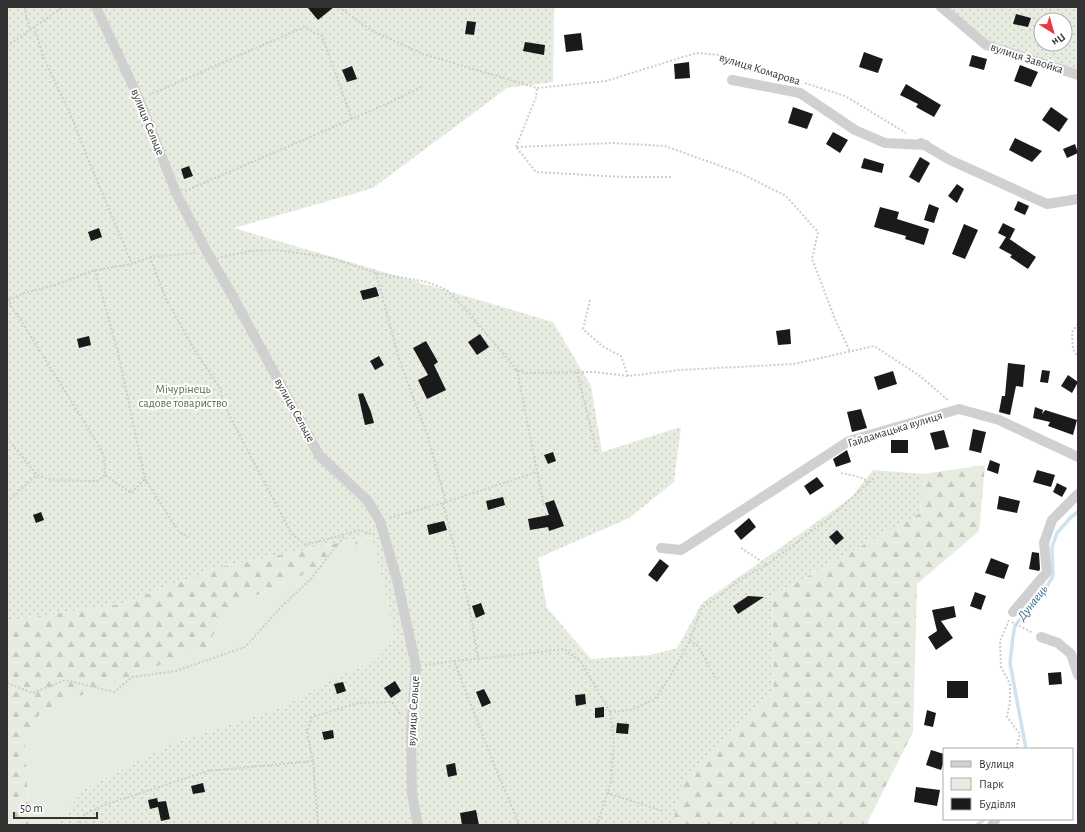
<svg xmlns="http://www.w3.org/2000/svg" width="1085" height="832" font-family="'Alegreya Sans',sans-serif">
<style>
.green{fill:#e6ecdf}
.forest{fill:url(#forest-firs)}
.garden{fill:url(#garden-dots);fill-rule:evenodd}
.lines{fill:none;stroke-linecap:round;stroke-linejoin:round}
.stream{stroke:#cfe2ee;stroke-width:3.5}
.building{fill:#1a1a1a}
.path{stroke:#cdcdcd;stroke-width:2;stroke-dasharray:2 2;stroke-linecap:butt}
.minor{stroke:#d0d0d0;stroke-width:10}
.labels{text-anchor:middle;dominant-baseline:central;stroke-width:4;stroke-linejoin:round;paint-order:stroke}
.street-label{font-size:12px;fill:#333;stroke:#fff}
.park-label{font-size:12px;fill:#56703f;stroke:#fff}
.water-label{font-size:13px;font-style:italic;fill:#3f7597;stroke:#fff}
</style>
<defs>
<pattern id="forest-firs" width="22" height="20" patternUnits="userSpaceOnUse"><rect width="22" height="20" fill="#e6ecdf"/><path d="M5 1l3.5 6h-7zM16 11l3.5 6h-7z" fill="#c6cbc0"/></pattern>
<pattern id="garden-dots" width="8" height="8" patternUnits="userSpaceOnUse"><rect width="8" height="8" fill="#e6ecdf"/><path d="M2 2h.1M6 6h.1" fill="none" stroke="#c6cbc0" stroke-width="1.8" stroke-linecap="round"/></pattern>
</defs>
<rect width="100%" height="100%" fill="#fff"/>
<path class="green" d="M371,536L385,590L395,639L375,661L336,677L289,704L239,722L177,741L85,789L54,825H29L25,742L41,711L206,647L230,607L302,575Z"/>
<g class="forest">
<path d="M985,465L979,531L917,584L913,732L868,821L869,825H672L682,782L774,691L772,596L920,513L923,474Z"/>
<path d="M371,536L302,575L230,607L206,647L41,711L25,742L29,825H7V621L125,603L215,568Z"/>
</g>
<g class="garden">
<path d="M7,7H554L553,82L507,88L373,188L234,228L553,322L591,386L602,452L681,427L674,482L629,518L538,558L547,608L591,659L651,655L677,648L702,603L852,497L873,470L923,474L920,513L772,596L774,691L683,782L672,825H54L85,789L177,741L239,722L289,704L336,677L375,661L395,639L385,590L371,536L215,568L125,603L7,621Z"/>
<path d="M941,7H1078V75L986,45ZM1041,20H1065V44H1041Z"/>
</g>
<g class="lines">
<g class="stream">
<path d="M1026,749L1010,663L1013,636L1015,626L1030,606L1039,600L1053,576L1052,547L1057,533L1071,517L1078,512"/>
<path d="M977,825L985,819"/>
</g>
</g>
<g class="building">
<path d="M307,7H334L318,20Z"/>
<path d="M1016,14L1031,18L1028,27L1013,24Z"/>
<path d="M467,21L476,22L474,35L465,34Z"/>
<path d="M581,33L583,50L566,52L564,35Z"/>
<path d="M525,42L545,45L544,55L523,51Z"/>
<path d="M864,52L883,59L878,73L859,67Z"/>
<path d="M972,55L987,59L984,70L969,66Z"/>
<path d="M689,62L690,78L675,79L674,64Z"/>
<path d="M1020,65L1038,72L1031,87L1014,81Z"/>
<path d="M352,66L357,79L347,82L342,70Z"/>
<path d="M906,84L941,105L934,117L916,107L918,104L900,95Z"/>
<path d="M793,107L813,114L807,129L788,123Z"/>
<path d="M1051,107L1068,119L1059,132L1042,120Z"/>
<path d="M833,132L848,140L840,153L826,144Z"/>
<path d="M1015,138L1042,151L1032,162L1009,150Z"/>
<path d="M1075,144L1078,153L1067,158L1063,149Z"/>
<path d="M920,157L930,163L919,183L909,177Z"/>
<path d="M864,158L884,164L882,173L861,168Z"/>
<path d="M189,166L193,176L184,179L181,169Z"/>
<path d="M957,184L964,189L957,203L948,196Z"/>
<path d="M1018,201L1029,206L1025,215L1014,210Z"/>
<path d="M929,204L939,208L934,223L924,220Z"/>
<path d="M880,207L899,212L897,219L929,229L924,245L905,239L906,236L874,227Z"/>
<path d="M1003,223L1015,229L1010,239L1008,238L1036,257L1028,269L1010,257L1012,255L999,248L1006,237L998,233Z"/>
<path d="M964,224L978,230L965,259L952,254Z"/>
<path d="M99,228L102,237L91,241L88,232Z"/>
<path d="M376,287L379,296L363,300L360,291Z"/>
<path d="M790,329L791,344L778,345L776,331Z"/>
<path d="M480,334L489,347L477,355L468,342Z"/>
<path d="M89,336L91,345L79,348L77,339Z"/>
<path d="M426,341L438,362L434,365L446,390L427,399L418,380L428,375L413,348Z"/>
<path d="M379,356L384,365L375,370L370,361Z"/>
<path d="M1008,363L1025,365L1023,387L1016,386L1010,415L999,412L1002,396H1005Z"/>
<path d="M1042,370L1050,371L1048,383L1040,382Z"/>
<path d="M893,371L897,384L878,390L874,377Z"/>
<path d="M1068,375L1078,382L1072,393L1061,386Z"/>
<path d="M363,393L371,412L374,423L365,425L358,394Z"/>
<path d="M1035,407L1043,410L1042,414L1045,410L1077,420L1073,435L1048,426L1050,422L1033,418Z"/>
<path d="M861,409L867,428L852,432L847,412Z"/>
<path d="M973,429L986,432L981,453L969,450Z"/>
<path d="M944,430L949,447L935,450L930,433Z"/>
<rect x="891" y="440" width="17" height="13"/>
<path d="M847,450L851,462L836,467L833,459Z"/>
<path d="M553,452L556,461L548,464L544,455Z"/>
<path d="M990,460L1000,464L998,474L987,470Z"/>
<path d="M1037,470L1055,475L1051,487L1033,482Z"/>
<path d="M817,477L824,486L810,495L804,486Z"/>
<path d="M1057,483L1067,488L1062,497L1053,492Z"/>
<path d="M999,496L1020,501L1017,513L997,509Z"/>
<path d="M503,497L505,505L488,510L486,501Z"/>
<path d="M554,500L564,526L549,531L548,527L530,530L528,519L549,515L545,503Z"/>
<path d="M41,512L44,520L36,523L33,515Z"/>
<path d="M749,518L756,527L741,540L734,531Z"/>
<path d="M444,521L447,530L429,535L427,525Z"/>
<path d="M837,530L844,538L836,545L829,537Z"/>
<path d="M1032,552L1039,553L1040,569L1039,571L1029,569Z"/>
<path d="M991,558L1009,565L1004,579L985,573Z"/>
<path d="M660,559L669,566L657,582L648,575Z"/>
<path d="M975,592L986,596L981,610L970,606Z"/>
<path d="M748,596L764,597L738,614L733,606Z"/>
<path d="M481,603L485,614L476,618L472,606Z"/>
<path d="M954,606L956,617L941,621L953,638L936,650L928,637L937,631L932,610Z"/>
<path d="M1061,672L1062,684L1049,685L1048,673Z"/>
<path d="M395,681L401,691L391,698L384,688Z"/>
<rect x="947" y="681" width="21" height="17"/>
<path d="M343,682L346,691L337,694L334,684Z"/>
<path d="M484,689L491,703L482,707L476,692Z"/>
<path d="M585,694L586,704L576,706L575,695Z"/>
<path d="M604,707V717L595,718V708Z"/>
<path d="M927,710L936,713L933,727L924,725Z"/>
<path d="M617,723L629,724L628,734L616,733Z"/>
<path d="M333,730L334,738L324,740L322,732Z"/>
<path d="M931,750L944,754V761L941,770L926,765Z"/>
<path d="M455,763L457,775L448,777L446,765Z"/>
<path d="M203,783L205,792L193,794L191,786Z"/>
<path d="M916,787L940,790L937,806L914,802Z"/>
<path d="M157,798L158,802L166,801L170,819L161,821L158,807L150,809L148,800Z"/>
<path d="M476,810L479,825H462L460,813Z"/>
</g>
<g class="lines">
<g class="path">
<path d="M24,7L30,30"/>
<path d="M339,7L371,30L423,54L537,88L606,81L696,53L721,55L801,81"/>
<path d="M34,27L43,56L71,116L88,159L132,264"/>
<path d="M7,46L63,7"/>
<path d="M805,83L845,96L906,133"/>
<path d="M149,95L304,27L322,36L352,119"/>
<path d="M516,147L536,97L537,88"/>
<path d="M671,177H624L536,172L516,147L613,143L665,146L740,173L786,196L818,232L812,259L835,319L850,352"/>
<path d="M185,191L391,102L421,87"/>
<path d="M150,257L166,299L194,349L220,388L224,405L291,533L306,545L360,530L374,535"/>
<path d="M221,257L251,251L277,250L332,258L376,273L427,282L447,290L468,312L517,370L525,373L594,372L628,376L680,370L794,364L874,346L920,376L949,401"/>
<path d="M95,270L118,352L145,479L131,493L105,475"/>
<path d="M376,273L399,359L427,434L446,502L389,518"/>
<path d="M590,300L583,329L602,346L621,356L628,376"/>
<path d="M1078,324L1072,332L1073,349L1078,358"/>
<path d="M517,370L544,506"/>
<path d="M577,372L597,453"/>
<path d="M7,438L37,475L51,480L97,481L105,475L104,456L96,441L20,319L12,308L9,300L22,294L55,285L95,270L132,264L150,257L195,253"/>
<path d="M841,473C850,475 862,476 869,483"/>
<path d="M145,479L179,532L188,537"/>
<path d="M7,502L37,475"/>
<path d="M446,502L537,472"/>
<path d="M443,503L469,605L478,658"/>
<path d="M741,548L767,565"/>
<path d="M1009,620L1000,641L1001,667L1010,684V702L1007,717L1020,734L1016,749"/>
<path d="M1012,622L1033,633"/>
<path d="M690,640L699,647L716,680"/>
<path d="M425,665L454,661"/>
<path d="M7,683L33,693L65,680L114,692L132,677L176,671L245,647L283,605L311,579L344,536"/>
<path d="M610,712L631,710L655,699L670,677L690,640L701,609L744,577L767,565L833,515L874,478"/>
<path d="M607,793L663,811"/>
<path d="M80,823L84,815L104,805L208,771L313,761"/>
<path d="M318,825L313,761L307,732L312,717L358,703L392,702L401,715"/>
<path d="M518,825V821L495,767L454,661L516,655L564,649L581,662L610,712L614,742L611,782L597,825"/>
</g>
<g class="minor">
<path d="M96,7L139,99L177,195L207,252L232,295L319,455L367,500L380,521L397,580L416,666L411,729L412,794L418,825"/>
<path d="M941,7L986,45L1078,75"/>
<path d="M732,80L800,93L855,130L885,143L926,145"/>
<path d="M921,143L950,160L1047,204L1078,199"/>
<path d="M661,548L681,550L849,441L959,409L999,420L1078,457"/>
<path d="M1013,612L1047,572L1044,543L1052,520L1078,494"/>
<path d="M1041,637L1058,643L1071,654L1078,675"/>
<path d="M992,825L996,819"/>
</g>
</g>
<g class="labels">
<g class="street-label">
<text transform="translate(1027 58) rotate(18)">вулиця Завойка</text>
<text transform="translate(760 69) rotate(17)">вулиця Комарова</text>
<text transform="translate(148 122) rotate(68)">вулиця Сельце</text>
<text transform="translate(295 410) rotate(61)">вулиця Сельце</text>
<text transform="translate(895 429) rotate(-17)">Гайдамацька вулиця</text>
<text transform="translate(413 711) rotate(-87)">вулиця Сельце</text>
</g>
<g class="park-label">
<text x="183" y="389">Мічурінець<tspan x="183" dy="14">садове товариство</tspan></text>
</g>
<g class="water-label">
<text transform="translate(1033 603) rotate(-52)">Дунаець</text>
</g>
</g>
<rect width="1085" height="832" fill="none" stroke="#333333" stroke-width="16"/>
<rect x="943" y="748" width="130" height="72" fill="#ffffff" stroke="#adadad"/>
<rect x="951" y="761" width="20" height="6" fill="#d0d0d0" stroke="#adadad"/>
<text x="979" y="768" font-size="12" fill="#333333">Вулиця</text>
<rect x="951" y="778" width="20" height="12" fill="#e6ecdf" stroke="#adadad"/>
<text x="979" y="788" font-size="12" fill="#333333">Парк</text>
<rect x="951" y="798" width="20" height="12" fill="#1a1a1a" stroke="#adadad"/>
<text x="979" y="808" font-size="12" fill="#333333">Будівля</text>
<g transform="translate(1053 32) rotate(143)"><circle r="19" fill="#ffffff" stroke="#adadad"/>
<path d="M0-3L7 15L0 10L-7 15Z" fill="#e63946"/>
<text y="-6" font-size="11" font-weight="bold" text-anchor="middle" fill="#333333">Пн</text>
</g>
<path d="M14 812v6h83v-6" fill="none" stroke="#333333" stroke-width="2"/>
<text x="20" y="812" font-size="12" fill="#333333" stroke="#ffffff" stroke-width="3" paint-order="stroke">50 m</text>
</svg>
